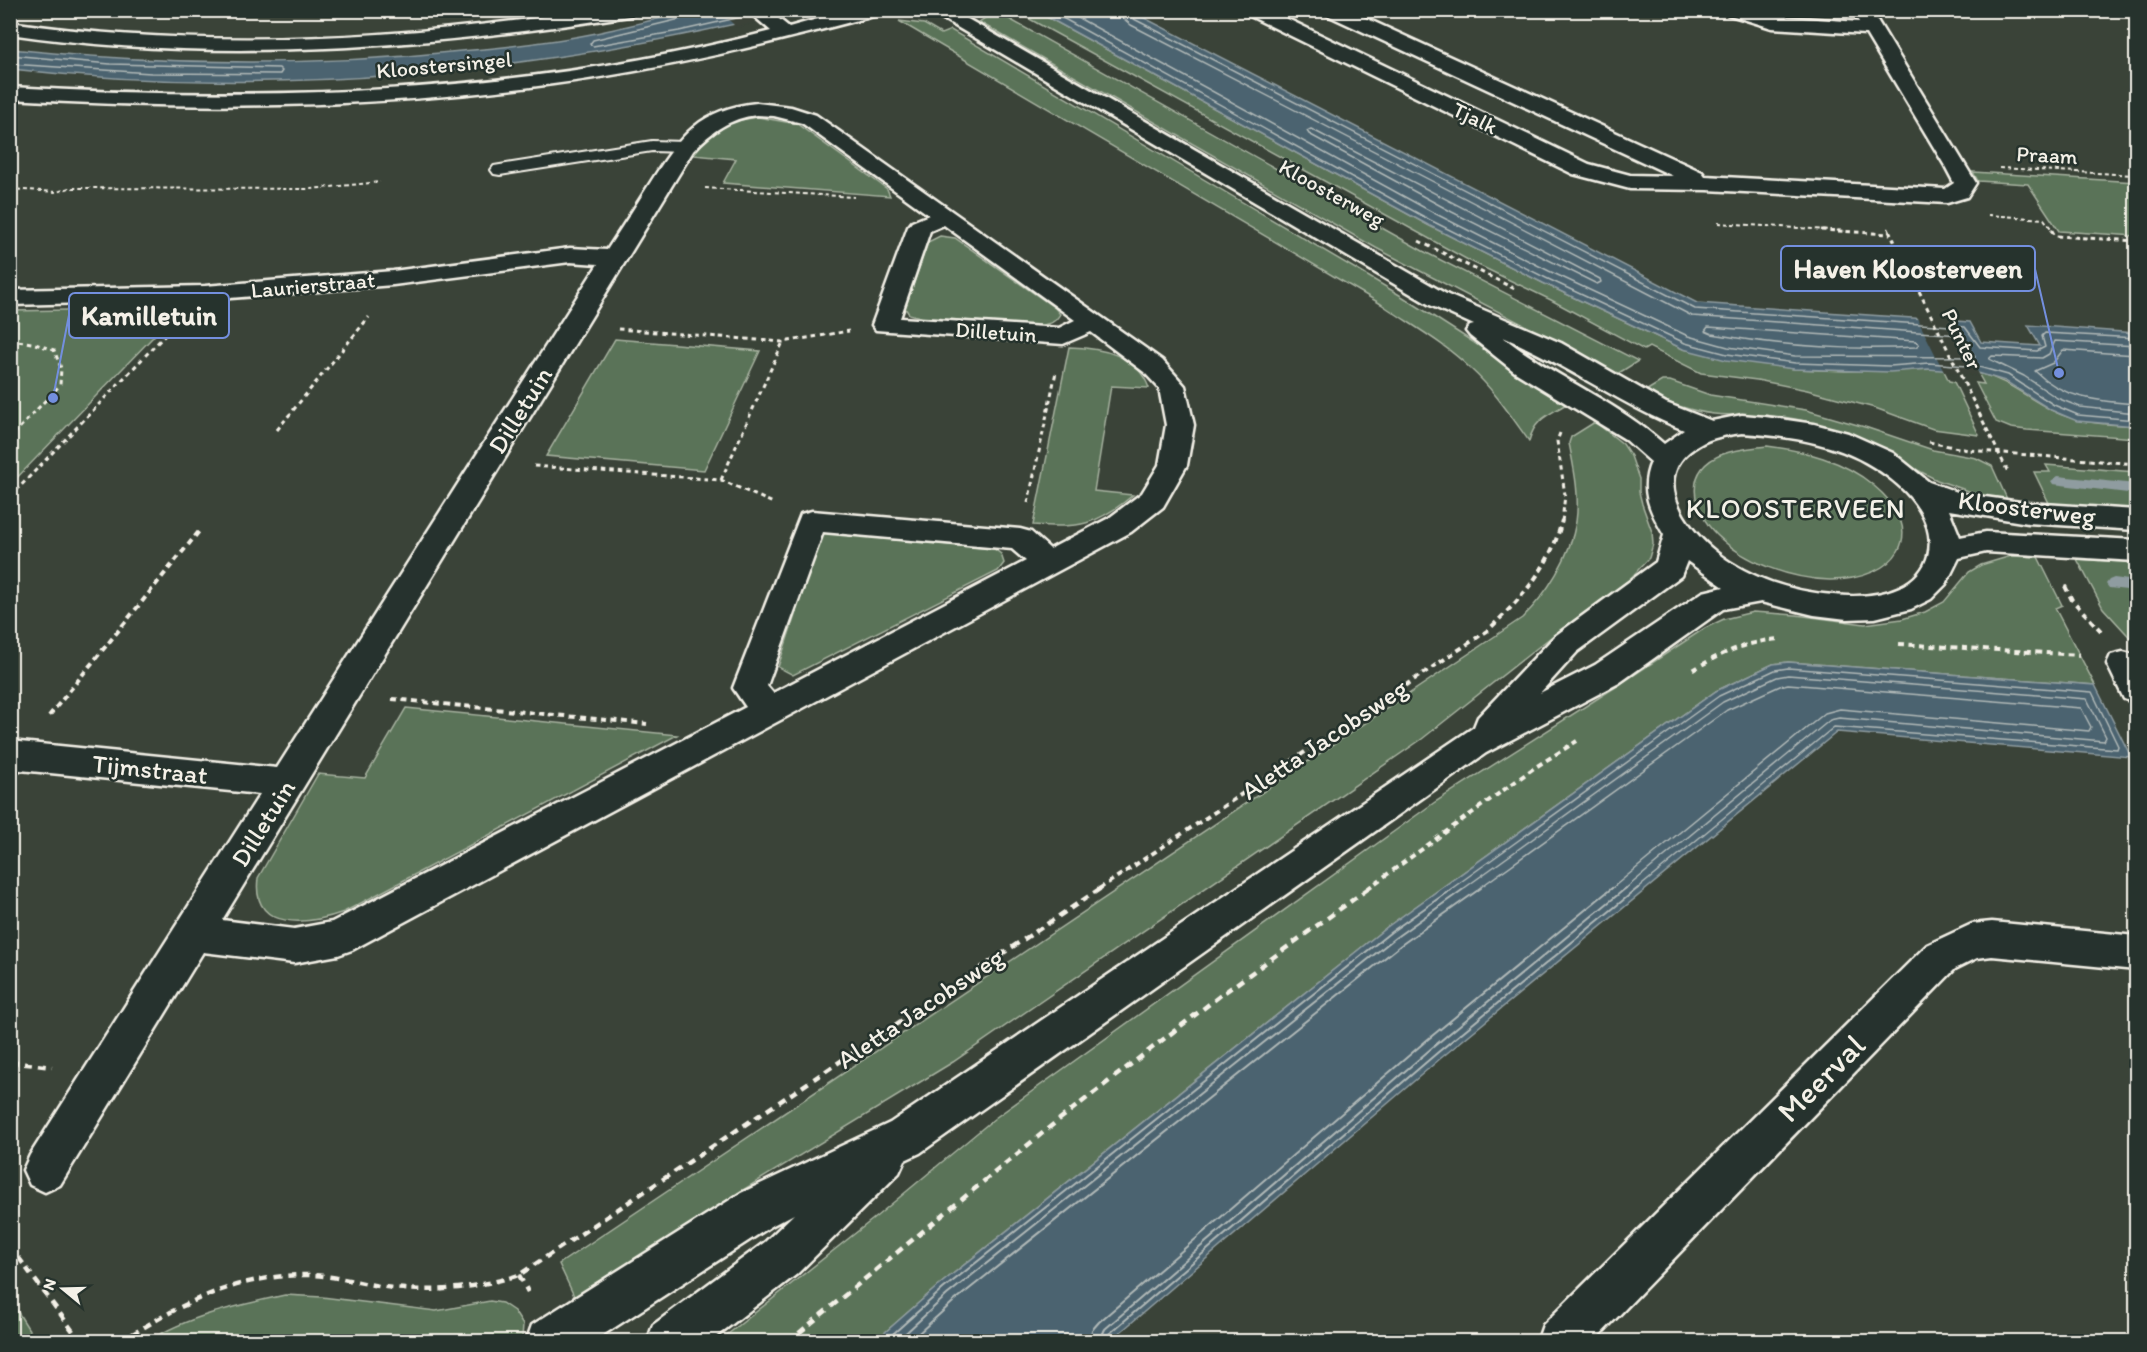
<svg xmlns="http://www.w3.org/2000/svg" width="2147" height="1352" font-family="Itim,sans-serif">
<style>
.green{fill:#5a7358;stroke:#a7b2a0;stroke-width:1.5}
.water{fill:#4c6470;stroke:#8f9ca0;stroke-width:1.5}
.pier{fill:#3a4338}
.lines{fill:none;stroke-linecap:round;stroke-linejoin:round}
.shore-far1{stroke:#b1b9b8;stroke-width:1.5}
.shore{stroke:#b1b9b8;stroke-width:2}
.stream{fill:#8f9ca0;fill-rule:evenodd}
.service-casing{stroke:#f4f1e8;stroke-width:4}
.minor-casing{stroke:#f4f1e8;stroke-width:5}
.tertiary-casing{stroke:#f4f1e8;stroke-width:5}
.path-far3{stroke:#f4f1e8;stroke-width:2;stroke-dasharray:4 3;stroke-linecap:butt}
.path-far2{stroke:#f4f1e8;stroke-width:3;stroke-dasharray:4.5 4;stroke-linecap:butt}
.path-far1{stroke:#f4f1e8;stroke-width:4;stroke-dasharray:6 4.5;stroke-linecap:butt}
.path{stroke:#f4f1e8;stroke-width:4.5;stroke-dasharray:8 6;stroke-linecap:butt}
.service{fill:#26332d;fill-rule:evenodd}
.minor{fill:#26332d;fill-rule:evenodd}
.tertiary{fill:#26332d;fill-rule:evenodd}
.labels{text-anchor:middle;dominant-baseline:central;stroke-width:5;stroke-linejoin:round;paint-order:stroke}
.far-street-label{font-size:22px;fill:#f4f1e8;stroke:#26332d}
.street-label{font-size:26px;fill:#f4f1e8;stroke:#26332d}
.quarter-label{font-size:28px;letter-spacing:1.5px;fill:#f4f1e8;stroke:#26332d}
.near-street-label{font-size:32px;fill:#f4f1e8;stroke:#26332d}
.leader{fill:none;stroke:#738fde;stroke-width:2}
.callout-dot{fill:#738fde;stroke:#26332d;stroke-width:2}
.callout{fill:#26332d;stroke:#738fde;stroke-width:2}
.callout-label{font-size:27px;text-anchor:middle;font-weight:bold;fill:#f4f1e8}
</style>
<rect width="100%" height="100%" fill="#3a4338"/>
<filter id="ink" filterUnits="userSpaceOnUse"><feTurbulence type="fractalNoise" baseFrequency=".0167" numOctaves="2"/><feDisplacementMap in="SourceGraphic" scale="12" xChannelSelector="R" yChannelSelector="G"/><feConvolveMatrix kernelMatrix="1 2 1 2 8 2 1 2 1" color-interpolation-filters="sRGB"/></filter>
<g filter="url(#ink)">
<g class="green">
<path d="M975,11H995L1423,251L1638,361L1614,376L1553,340L1376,248L979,22L985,18Z"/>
<path d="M1015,11H1036L1428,225L1543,283L1683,349L1794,369L1845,371L1943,369L1949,381L1954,382L1979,435L1933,429L1875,408L1807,390L1757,380L1701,373L1649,347L1644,350L1551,300L1468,260Z"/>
<path d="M899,21L924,24L941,34L951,30L1403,297L1568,403C1549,415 1535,418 1529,441C1511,416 1494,390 1471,369C1445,343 1411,325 1381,304Z"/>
<path d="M758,117L797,124L887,189L890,196L723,183L736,159L693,155L706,139L728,122Z"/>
<path d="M1973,172L2136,182V236L2059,231L2028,184L1978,181Z"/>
<path d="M940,236L955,238L1055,308L1060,314C1055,323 1049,324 1039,326L920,317L909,314L905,308L928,242Z"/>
<path d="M181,308L11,484V311Z"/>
<path d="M615,339L760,351L704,470L546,456Z"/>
<path d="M1069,347C1101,348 1137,354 1149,388L1111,386L1094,491L1133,495C1096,526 1080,528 1033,525Z"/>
<path d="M1978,373C2008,380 2024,396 2051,410C2078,424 2107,424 2136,426V438L2027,430L2011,428L1996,422L1976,383L1984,384Z"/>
<path d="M1662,381H1670L1710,395L1806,410L1868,428L1933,450L1976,458L1992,466L2007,499L1980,495L1937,480L1845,433C1822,425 1798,418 1774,416C1754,414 1734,416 1714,414C1689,411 1667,403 1644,392Z"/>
<path d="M1595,422L1623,444L1631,456L1639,479V492L1642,504L1652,532L1653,544L1649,558L1629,580L1551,637L1422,739L953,1062L743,1190L575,1298L559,1264L1522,618C1547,594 1570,557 1576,522C1580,495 1574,469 1569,443L1571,437Z"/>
<path d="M1767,446C1805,451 1843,460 1873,485C1932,533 1896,580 1830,580C1791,579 1745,563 1717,535C1692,510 1682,470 1723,454C1737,449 1752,448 1767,446Z"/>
<path d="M2046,465L2136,472V511L2049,503L2034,472H2050Z"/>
<path d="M822,533L994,549L1001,554L1004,563L998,571L793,675L778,667Z"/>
<path d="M2011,556L2038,557L2062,605L2055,608L2095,685L1788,662L1773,664L1716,691L1387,927L939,1285L875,1341L718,1342L877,1216L995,1118L1435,802L1614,688L1705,628L1724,619L1753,612L1796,615L1865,624L1902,619L1925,612L1944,602L1969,572L1981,565Z"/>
<path d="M2077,559L2136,563V644L2103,608Z"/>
<path d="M406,708L677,735L344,912C310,924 251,933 258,878L318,774L365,778Z"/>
<path d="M285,1295L322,1297L436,1311L490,1301L502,1303L514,1311L523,1325L522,1338L518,1342L149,1341C187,1316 240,1305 285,1295Z"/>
<path d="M11,1301L36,1341H11Z"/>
</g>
<g class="water">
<path d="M689,11H791C538,73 270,99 11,69V49C160,65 311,67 461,51C508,47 555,42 601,32C630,26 660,18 689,11Z"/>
<path d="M1036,11H1131L1697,303L1970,322L1981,342L2040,346L2028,325L2136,333V426L2077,421L2051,410L2005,381L1978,373L1928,369L1890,372L1794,369L1726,360L1683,349L1543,283L1428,225Z"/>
<path d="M1788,662L2095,685L2131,757L1837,732L1441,1058L1110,1341H875L939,1285L1387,927L1716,691L1773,664Z"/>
</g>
<g class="pier">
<path d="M794,10L792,13L736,27L720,11Z"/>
<path d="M1916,316L1949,317L1980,376L1944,372Z"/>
</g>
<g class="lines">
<g class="shore-far1">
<path d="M684,10L680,19L593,40L590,44L593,46L679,31L750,15"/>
<path d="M1048,10L1430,220L1546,278L1685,343L1727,354L1795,363L1890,366L1929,363L1979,367L2008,375L2054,405L2078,415L2136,420"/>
<path d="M1064,10L1434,213L1549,271L1688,336L1728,347L1795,356L1975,357L1960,335L1692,316L1131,25L1124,19L1123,10"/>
<path d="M1130,10L1134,19L1695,309L1965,327L1980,347L2037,351L2045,347L2042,336L2045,333L2136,338"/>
<path d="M10,55L110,64L279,68L282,71L280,74L151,73L10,64"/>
<path d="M1311,129L1600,279L1601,282L1597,284L1452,212L1309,134L1307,131Z"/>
<path d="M1708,327L1916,341L1919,344L1916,347C1847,351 1780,346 1712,334L1705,331Z"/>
<path d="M2136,346L2055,341L2049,354L2042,358L1992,356L1989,359L2024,376L2057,398L2080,407L2136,413"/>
<path d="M2136,355L2063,350L2053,363L2035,371C2063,399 2098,401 2136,404"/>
<path d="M1451,889L1719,696L1775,670L1788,668L2092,692L2118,746L2117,749L1834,727L1637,889"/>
<path d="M1463,889L1723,702L1777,677L1788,675L2087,699L2106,737L2104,741L1839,718L1830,720L1625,889"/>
<path d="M1478,889L1727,710L1780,686L1788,684L2081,708L2091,727L2089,731L1840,709L1825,713L1611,889"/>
</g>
<g class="shore">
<path d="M884,1342L943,1289L1391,932L1453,888"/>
<path d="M896,1342L947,1295L1395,938L1465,888"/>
<path d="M909,1342L953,1302L1401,945L1481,888"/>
<path d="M1090,1342L1092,1330L1099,1322L1427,1040L1612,888"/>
<path d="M1099,1342L1105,1329L1433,1047L1626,888"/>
<path d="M1107,1342L1109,1334L1437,1053L1638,888"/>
</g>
<g class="stream">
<path d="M2058,476L2136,484V494L2053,484L2051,481Z"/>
<path d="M2114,578L2136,581V591L2109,588L2106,584L2109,580Z"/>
</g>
<g class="service-casing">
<path id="service" d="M652,141L684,142L692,147L684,152L652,151L500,175L494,174L491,170L494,166L500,165Z"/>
</g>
<g class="minor-casing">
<g id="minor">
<path d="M590,10H638L636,14L629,16C426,48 215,64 10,34V22C199,50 401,40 590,10Z"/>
<path d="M747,10H768L789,27L850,10H883L881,14C773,43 665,69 553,84C372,109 193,110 10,99V87C264,102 523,95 771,31Z"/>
<path d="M1244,10H1269L1589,164L1630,175L1673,176L1325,14L1323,10H1348L1702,172L1705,176L1945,189L1954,183L1945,166L1866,34L1772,28L1727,14L1725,10H1755L1774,16L1859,22L1852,10H1871L1976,183L1967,197L1947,203L1707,190L1630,189L1573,174L1246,14Z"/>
<path d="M757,103L791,107L816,115L1162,360L1185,386L1194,425L1187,465L1163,507L1131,532L352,950L338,955L294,963L203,952L60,1185L45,1192L30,1185L23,1170L30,1155L260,794L10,769V741L277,768L598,264L570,262L393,285L205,300L10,305V290L205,286L393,271L570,248L607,250C622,227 637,204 652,180C681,135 700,109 757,103ZM757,115L774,116L802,123L929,215L912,222L908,227L872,325L876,330L1063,344L1091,332L1144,372L1159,388L1166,425L1159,465L1142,493L1109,518L1050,549L1031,532L1020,529L812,511L801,514L733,688L746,707L332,922L294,929L222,920L693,151C712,131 730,118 757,115ZM944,225L1075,320L1059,328L900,318L930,231ZM823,532L1012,549L1026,561L773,693L767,686Z"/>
<path d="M2123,652L2135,655L2136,659V703L2124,699L2107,664L2111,655Z"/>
<path d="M1992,922L2136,936V970L1992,956L1977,958L1955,969L1593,1342H1537L1543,1325L1927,945L1972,924Z"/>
</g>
</g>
<g class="tertiary-casing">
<path id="tertiary" d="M928,10H952L1448,295L1561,343L1666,403L1712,421L1742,415L1765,417L1814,424L1848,433L1893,453L1929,482L1963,494L2028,503L2136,510V530L2028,523L1949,510L1960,537L1986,532L2136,540V561L1986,552L1959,558L1946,584L1931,599L1911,609L1875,618L1847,619L1814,615L1761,602L1723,609L1619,683L1486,753L920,1153L905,1160L899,1173L797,1274L709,1342H647L653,1325L765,1242L794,1214L773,1225L592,1342H526L532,1325L741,1193L890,1123L1474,727L1478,717L1555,636L1656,562L1664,535C1650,511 1639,490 1651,462L1625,439L1515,372L1470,336L1466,331L1470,326L1474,325L1430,305ZM1503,337C1566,364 1621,405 1684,430L1664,444C1616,401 1554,377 1503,337ZM1742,433C1787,436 1833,442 1872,466C1962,519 1945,607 1833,595C1797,592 1761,582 1730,562C1693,539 1642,478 1699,445C1712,437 1727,435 1742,433ZM1687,561L1724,587L1703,592L1595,665L1540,693L1577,652L1681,576Z"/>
</g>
<g class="path-far3">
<path d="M1999,168L2136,175"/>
<path d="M705,188L854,197"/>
<path d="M10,189L57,192L69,188L311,189L380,182"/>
<path d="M1988,215L2044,219L2053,231"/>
<path d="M1718,223L1845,231"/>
<path d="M1888,228L1890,231"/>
</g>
<g class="path-far2">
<path d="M1821,230L1890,234"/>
<path d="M1889,230L2008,472"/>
<path d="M2051,230L2056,236L2136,241"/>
<path d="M1419,241L1515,289"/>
<path d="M618,329L783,342L849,331"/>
<path d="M10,340L32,343L54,350L61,368L60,385L10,438"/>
<path d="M277,430L369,317"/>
<path d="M1560,433L1557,441L1565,495L1562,522"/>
<path d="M1929,442L1968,450L2136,464"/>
<path d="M534,466L721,480L773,503"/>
<path d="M721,480L783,342"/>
<path d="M10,497L169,331"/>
<path d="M1028,503L1056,372"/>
</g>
<g class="path-far1">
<path d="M2065,586L2072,600L2101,631"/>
<path d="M1899,644L2080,655"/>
<path d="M1693,670C1721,653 1748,641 1781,639"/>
<path d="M392,699L647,724"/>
<path d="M49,716L201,529"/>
<path d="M1099,889L1487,631C1521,599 1551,567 1562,520"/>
<path d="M1367,889L1534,768L1577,741"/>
</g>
<g class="path">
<path d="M10,1062L52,1067"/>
<path d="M10,1218L16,1210"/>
<path d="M10,1246L81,1342"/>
<path d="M519,1275L528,1292"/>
<path d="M120,1342C178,1305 236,1275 307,1275C331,1275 355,1282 379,1286C427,1294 473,1289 519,1275L1101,888"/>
<path d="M788,1342L1056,1122L1221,995L1369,888"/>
</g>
<use href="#service" class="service"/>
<use href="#minor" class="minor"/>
<use href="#tertiary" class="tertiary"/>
</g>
</g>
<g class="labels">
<g class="far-street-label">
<text transform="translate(444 65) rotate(-5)">Kloostersingel</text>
<text transform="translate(1475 118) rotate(26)">Tjalk</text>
<text transform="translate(2047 155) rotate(3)">Praam</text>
<text transform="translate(1332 193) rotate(29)">Kloosterweg</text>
<text transform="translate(313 285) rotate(-5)">Laurierstraat</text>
<text transform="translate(996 332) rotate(4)">Dilletuin</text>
<text transform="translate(1962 339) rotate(64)">Punter</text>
</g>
<g class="street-label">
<text transform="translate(520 410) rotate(-58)">Dilletuin</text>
<text transform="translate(2027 508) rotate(7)">Kloosterweg</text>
<text transform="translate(1324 739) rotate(-34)">Aletta Jacobsweg</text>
<text transform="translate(150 769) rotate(6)">Tijmstraat</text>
<text transform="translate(263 823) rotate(-58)">Dilletuin</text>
<text transform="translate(920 1008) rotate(-34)">Aletta Jacobsweg</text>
</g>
<g class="quarter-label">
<text x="1796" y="508">KLOOSTERVEEN</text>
</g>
<g class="near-street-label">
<text transform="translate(1821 1078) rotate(-45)">Meerval</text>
</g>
</g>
<path class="leader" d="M2059 373L2035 269M53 398L69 315"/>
<g class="callout-dot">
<circle cx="2059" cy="373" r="6"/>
<circle cx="53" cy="398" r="6"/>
</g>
<g class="callout">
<rect x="1781" y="246" width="254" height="45" rx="6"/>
<rect x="69" y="293" width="160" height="45" rx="6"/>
</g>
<g class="callout-label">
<text x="1908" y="278">Haven Kloosterveen</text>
<text x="149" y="325">Kamilletuin</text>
</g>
<rect width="2147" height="1352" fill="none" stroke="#26332d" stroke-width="36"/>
<rect x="18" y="18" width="2111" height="1316" fill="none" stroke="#f4f1e8" stroke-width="2" filter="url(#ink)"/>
<g transform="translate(63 1289) rotate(289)" stroke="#26332d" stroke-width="4.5" paint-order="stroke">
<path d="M0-4.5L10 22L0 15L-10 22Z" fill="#f4f1e8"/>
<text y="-9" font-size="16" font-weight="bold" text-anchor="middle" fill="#f4f1e8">N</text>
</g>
</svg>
